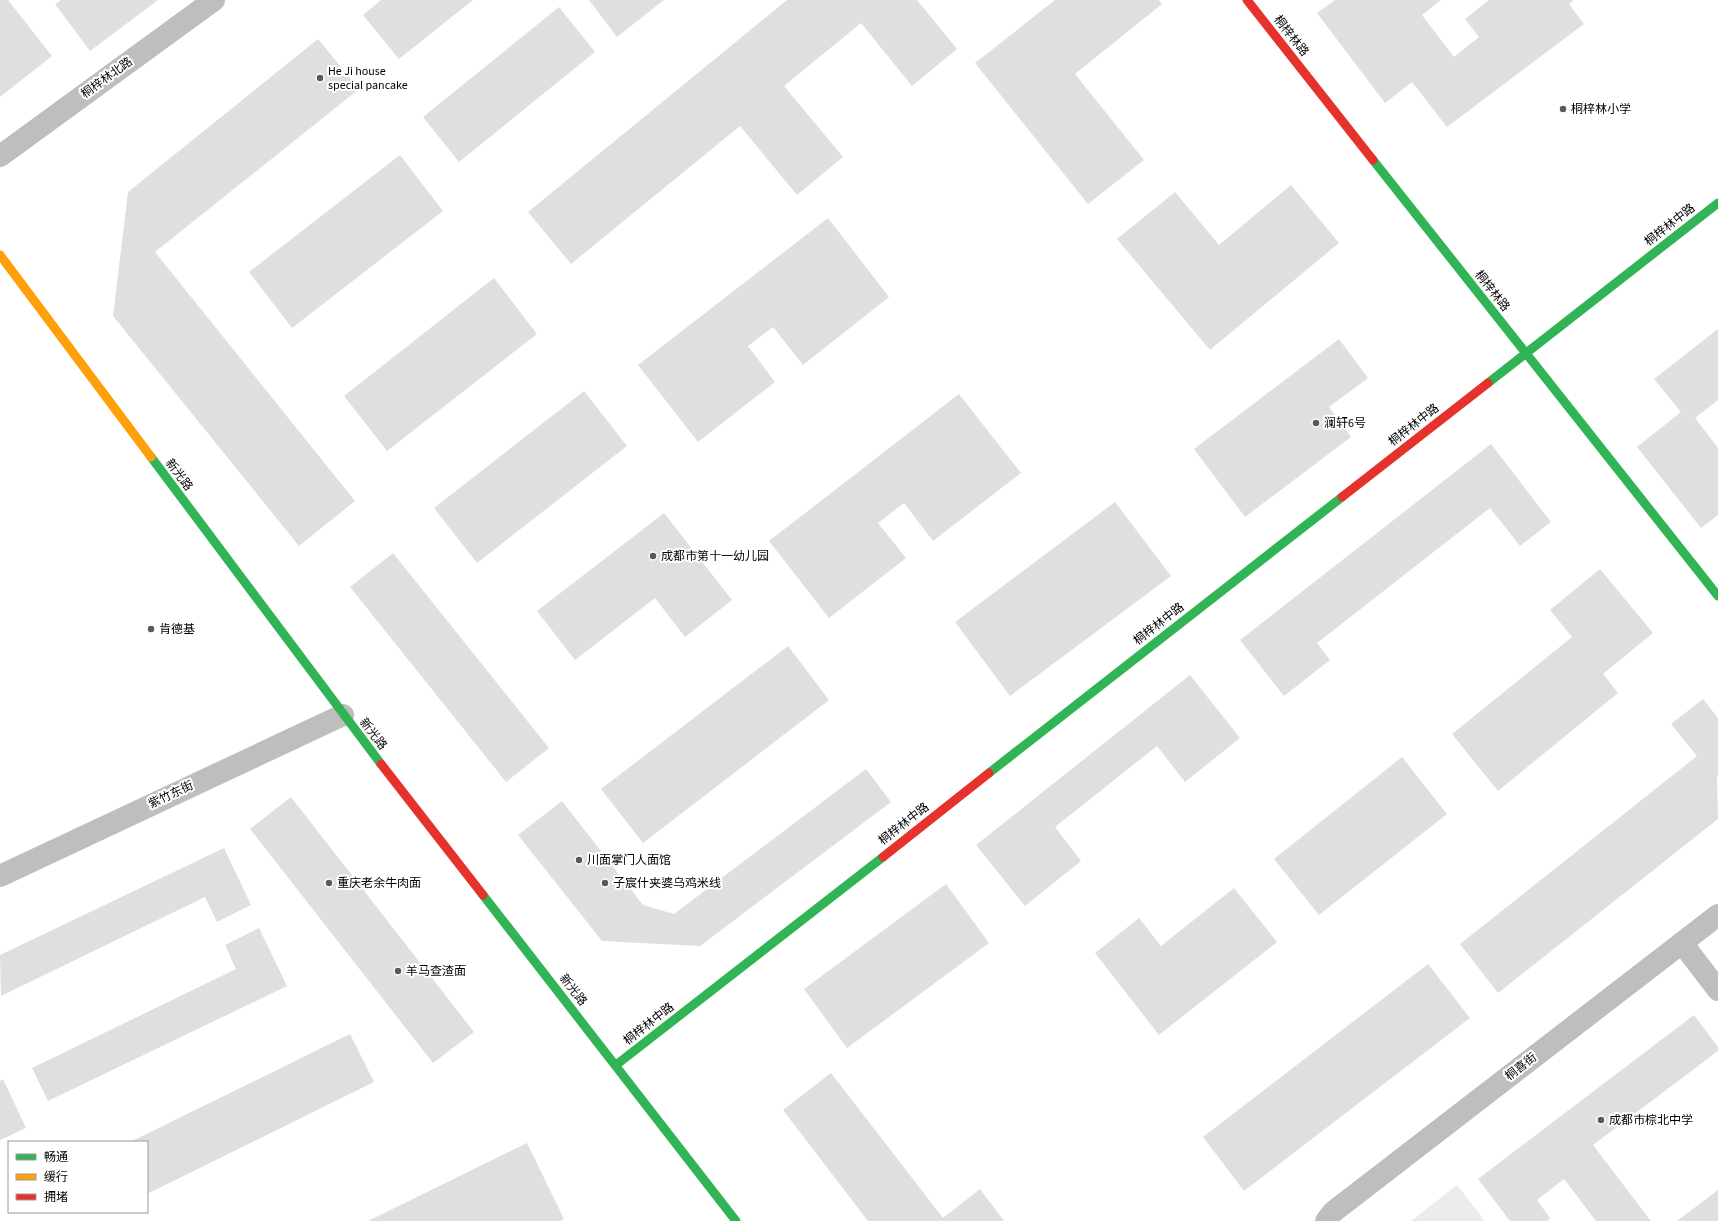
<svg xmlns="http://www.w3.org/2000/svg" width="1718" height="1221" font-family="'Source Sans 3','Noto Sans SC',sans-serif">
<style>
.green{fill:#ececec}
.building{fill:#dfdfdf}
.lines{fill:none;stroke-linecap:round;stroke-linejoin:round}
.street{stroke:#bebebe;stroke-width:22}
.fast{stroke:#30b455;stroke-width:9}
.slow{stroke:#ff9f0a;stroke-width:9}
.jam{stroke:#e5322d;stroke-width:9}
.poi-dot{fill:#595959;stroke:#fff;stroke-width:1.5}
.labels{text-anchor:middle;dominant-baseline:central;stroke-width:4;stroke-linejoin:round;paint-order:stroke}
.street-label{font-size:12px;fill:#000;stroke:#fff}
.poi-label{font-size:12px;fill:#000;stroke:#fff;text-anchor:start}
</style>
<rect width="100%" height="100%" fill="#fff"/>
<path class="green" d="M1457,1185L1485,1221H1411Z"/>
<g class="building">
<path d="M0,0H8L52,56L0,97Z"/>
<path d="M61,0H158L90,51L55,4Z"/>
<path d="M381,0H473L399,59L363,15Z"/>
<path d="M589,0H664L617,37Z"/>
<path d="M787,0H917L957,49L912,86L861,23L784,86L843,157L797,195L740,126L571,264L528,212Z"/>
<path d="M1055,0H1159L1162,4L1075,74L1144,160L1088,204L975,63Z"/>
<path d="M1335,0H1441L1422,15L1454,57L1479,37L1465,19L1489,0H1574L1569,4L1584,24L1447,127L1412,82L1385,103L1317,13Z"/>
<path d="M559,7L595,52L459,162L423,117Z"/>
<path d="M318,39L359,89L155,252L355,501L299,546L113,316L128,192Z"/>
<path d="M400,155L443,211L292,328L249,272Z"/>
<path d="M1291,185L1339,243L1210,350L1117,239L1175,192L1219,245Z"/>
<path d="M828,218L889,297L803,365L773,327L748,346L775,382L698,442L638,365Z"/>
<path d="M494,278L537,334L387,451L344,396Z"/>
<path d="M1718,329V400L1695,418L1718,448V515L1701,528L1637,447L1681,412L1654,379Z"/>
<path d="M1339,339L1368,378L1329,407L1351,437L1245,517L1194,449Z"/>
<path d="M584,391L627,446L477,563L434,508Z"/>
<path d="M959,394L1021,473L933,541L904,503L878,523L906,558L829,618L769,541Z"/>
<path d="M1491,444L1551,522L1520,546L1490,508L1317,643L1330,660L1284,696L1240,640Z"/>
<path d="M1115,502L1171,576L1010,696L955,622Z"/>
<path d="M664,513L732,600L685,637L655,598L575,660L537,611Z"/>
<path d="M393,553L549,748L506,782L350,587Z"/>
<path d="M1600,569L1653,633L1603,674L1618,693L1498,791L1452,734L1572,637L1550,610Z"/>
<path d="M788,646L829,700L643,843L601,789Z"/>
<path d="M1190,675L1240,738L1185,782L1157,746L1055,827L1081,861L1025,906L976,845Z"/>
<path d="M1703,699L1718,718V776L1717,777L1718,819L1498,993L1460,944L1697,756L1671,724Z"/>
<path d="M1402,757L1447,814L1319,915L1274,859Z"/>
<path d="M866,769L891,802L700,946L602,941L518,835L562,801L643,905L674,914Z"/>
<path d="M291,797L474,1032L433,1063L250,829Z"/>
<path d="M224,848L251,905L217,922L205,897L1,996L0,955Z"/>
<path d="M946,884L989,943L847,1048L804,989Z"/>
<path d="M1234,888L1277,942L1159,1035L1095,953L1139,918L1161,946Z"/>
<path d="M259,928L287,986L48,1101L32,1068L236,969L225,945Z"/>
<path d="M1428,964L1470,1018L1244,1191L1203,1137Z"/>
<path d="M1694,1015L1718,1047V1051L1593,1145L1651,1221H1596L1564,1179L1537,1200L1550,1218L1547,1221H1510L1478,1179Z"/>
<path d="M350,1034L374,1082L147,1194V1142H130Z"/>
<path d="M831,1073L943,1218L980,1189L1004,1221H868L783,1110Z"/>
<path d="M3,1079L26,1128L0,1140V1081Z"/>
<path d="M527,1143L564,1219L560,1221H368Z"/>
<path d="M1718,1190V1221H1677Z"/>
</g>
<g class="lines">
<g class="street">
<path d="M0,156L214,0"/>
<path d="M0,876L343,715"/>
<path d="M1682,943L1718,990"/>
<path d="M1326,1221L1333,1212L1718,915"/>
</g>
<g class="fast">
<path d="M1373,160L1718,596"/>
<path d="M1488,383L1718,203"/>
<path d="M151,457L381,764"/>
<path d="M989,773L1342,497"/>
<path d="M483,895L736,1221"/>
<path d="M616,1065L883,857"/>
</g>
<path class="slow" d="M0,255L151,457"/>
<g class="jam">
<path d="M1247,0L1373,160"/>
<path d="M1342,497L1488,383"/>
<path d="M381,764L483,895"/>
<path d="M883,857L989,773"/>
</g>
</g>
<g class="poi-dot">
<circle cx="320" cy="78" r="4"/>
<circle cx="1563" cy="109" r="4"/>
<circle cx="1316" cy="423" r="4"/>
<circle cx="653" cy="556" r="4"/>
<circle cx="151" cy="629" r="4"/>
<circle cx="579" cy="860" r="4"/>
<circle cx="329" cy="883" r="4"/>
<circle cx="605" cy="883" r="4"/>
<circle cx="398" cy="971" r="4"/>
<circle cx="1601" cy="1120" r="4"/>
</g>
<g class="labels">
<g class="street-label">
<text transform="translate(1291 36) rotate(52)">桐梓林路</text>
<text transform="translate(107 78) rotate(-36)">桐梓林北路</text>
<text transform="translate(1670 225) rotate(-38)">桐梓林中路</text>
<text transform="translate(1492 291) rotate(52)">桐梓林路</text>
<text transform="translate(1414 425) rotate(-38)">桐梓林中路</text>
<text transform="translate(179 475) rotate(53)">新光路</text>
<text transform="translate(1159 624) rotate(-38)">桐梓林中路</text>
<text transform="translate(373 734) rotate(52)">新光路</text>
<text transform="translate(171 795) rotate(-25)">紫竹东街</text>
<text transform="translate(904 824) rotate(-38)">桐梓林中路</text>
<text transform="translate(573 990) rotate(52)">新光路</text>
<text transform="translate(649 1024) rotate(-38)">桐梓林中路</text>
<text transform="translate(1521 1067) rotate(-38)">桐喜街</text>
</g>
<g class="poi-label">
<text x="328" y="71">He Ji house<tspan x="328" dy="14">special pancake</tspan></text>
<text x="1571" y="109">桐梓林小学</text>
<text x="1324" y="423">澜轩6号</text>
<text x="661" y="556">成都市第十一幼儿园</text>
<text x="159" y="629">肯德基</text>
<text x="587" y="860">川面掌门人面馆</text>
<text x="337" y="883">重庆老余牛肉面</text>
<text x="613" y="883">子宸什夹婆乌鸡米线</text>
<text x="406" y="971">羊马查渣面</text>
<text x="1609" y="1120">成都市棕北中学</text>
</g>
</g>
<rect x="8" y="1141" width="140" height="72" fill="#ffffff" stroke="#999999"/>
<rect x="16" y="1154" width="20" height="6" fill="#30b455" stroke="#999999"/>
<text x="44" y="1161" font-size="12" fill="#000000">畅通</text>
<rect x="16" y="1174" width="20" height="6" fill="#ff9f0a" stroke="#999999"/>
<text x="44" y="1181" font-size="12" fill="#000000">缓行</text>
<rect x="16" y="1194" width="20" height="6" fill="#e5322d" stroke="#999999"/>
<text x="44" y="1201" font-size="12" fill="#000000">拥堵</text>
</svg>
